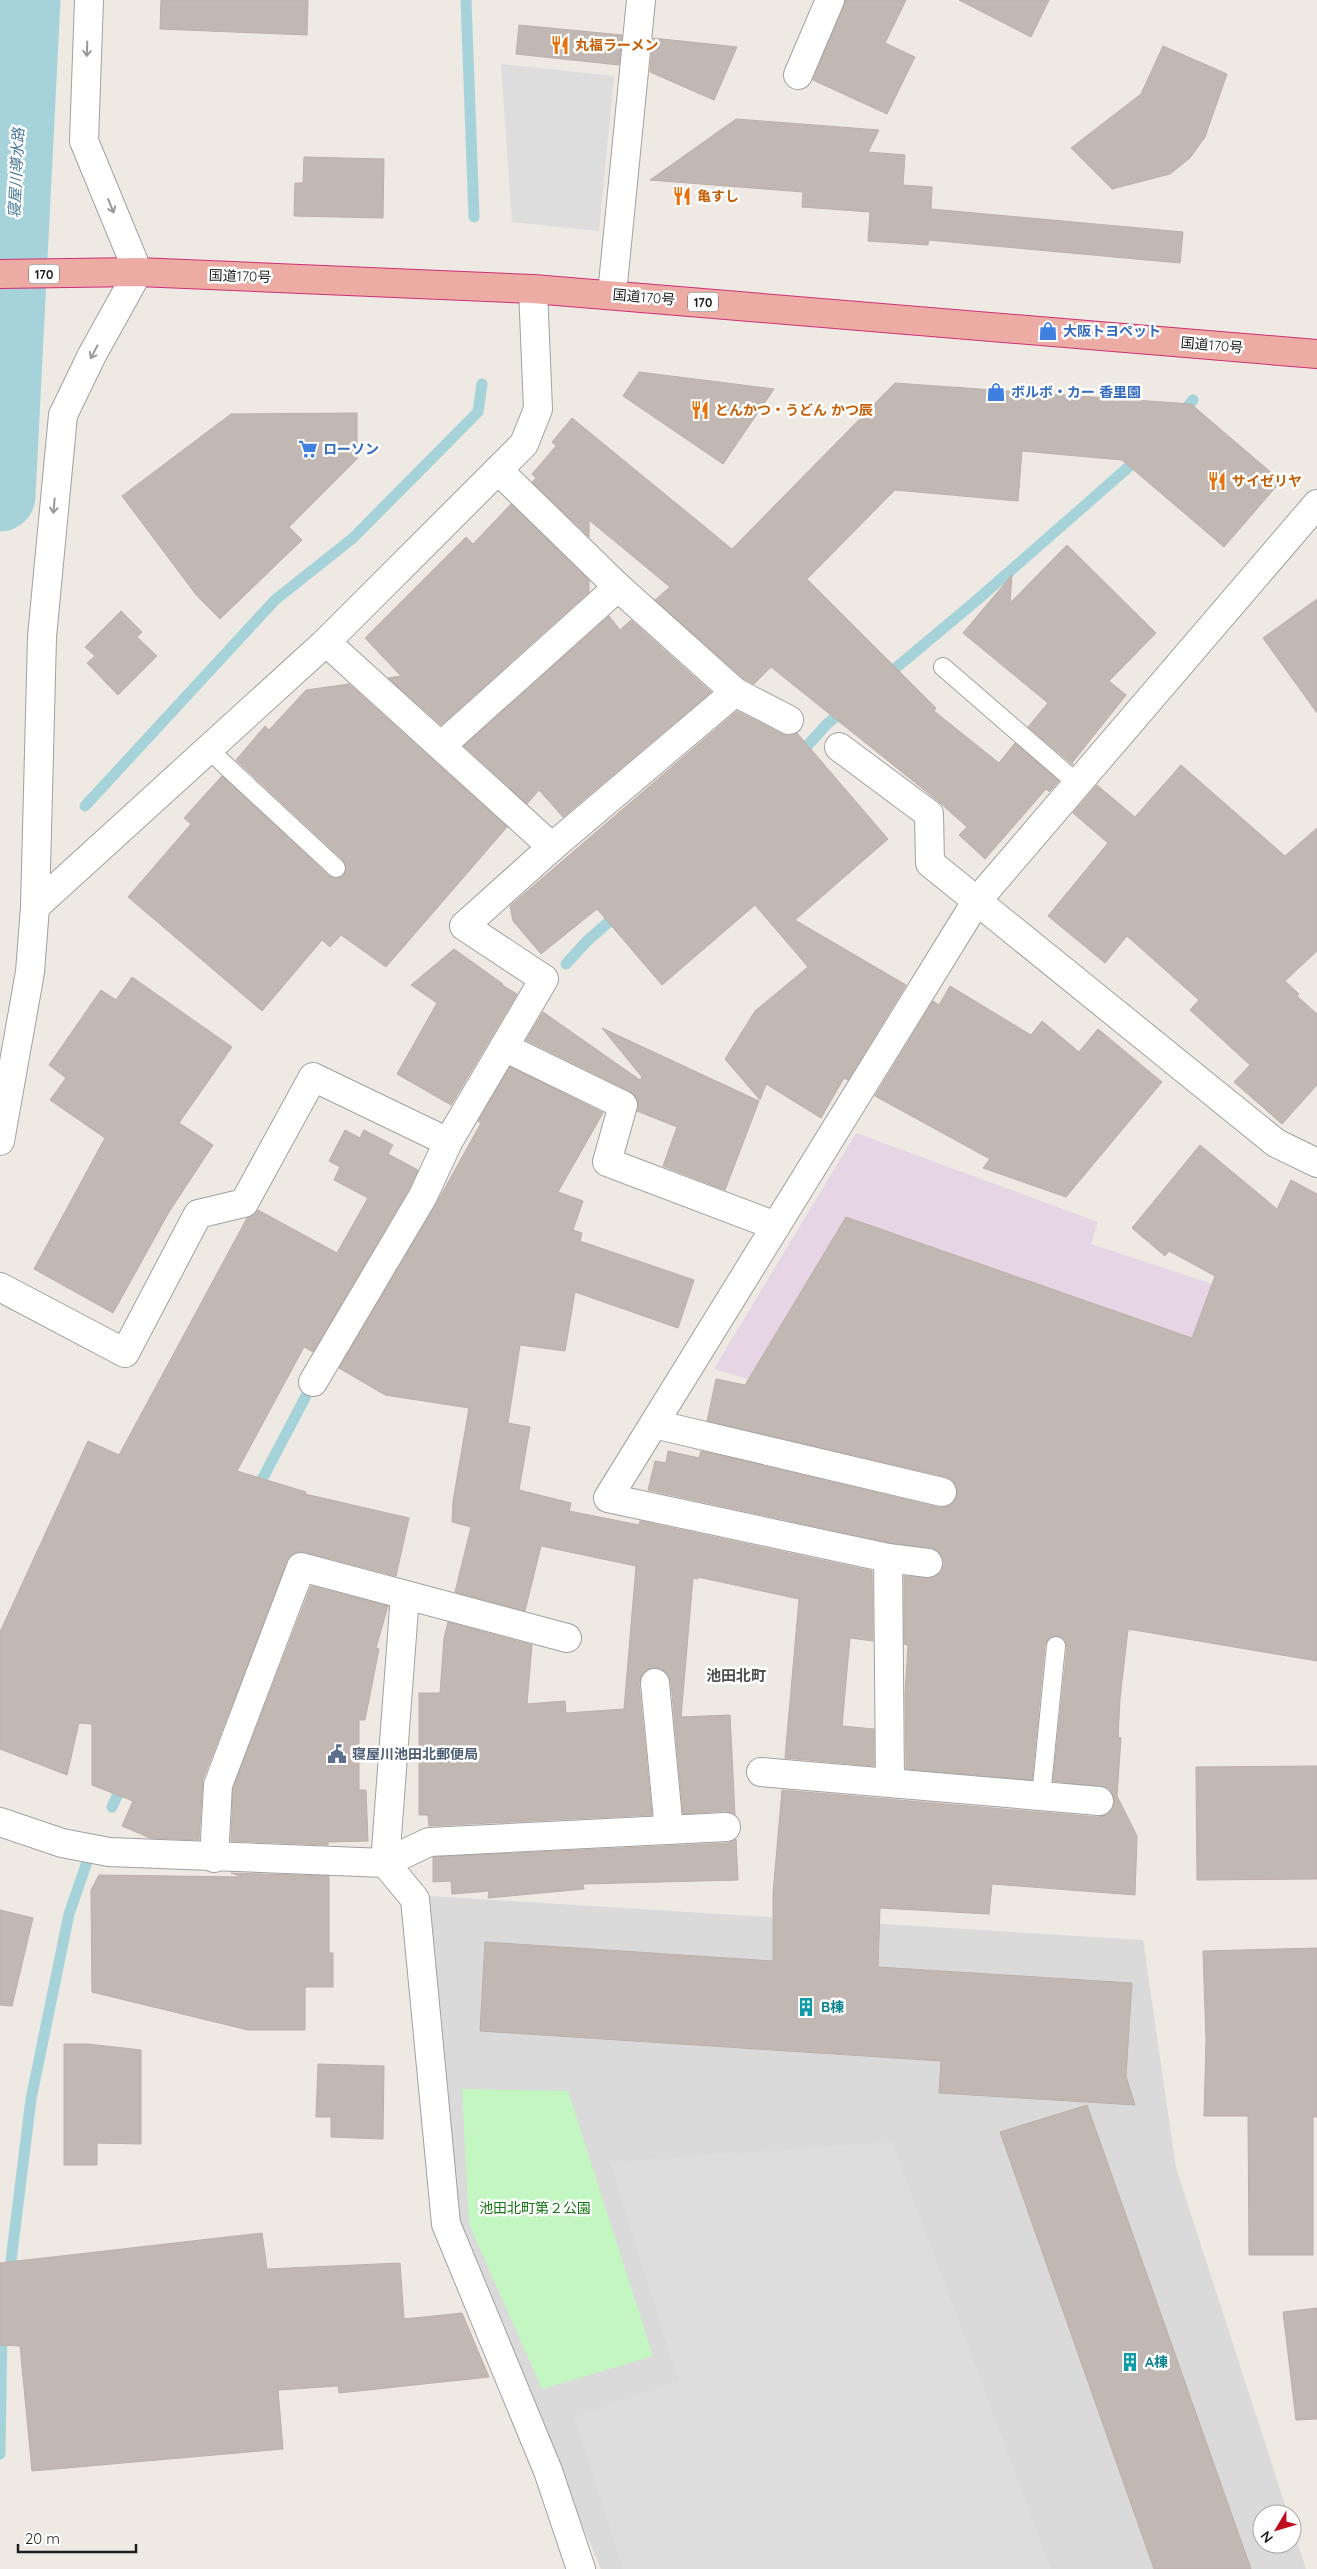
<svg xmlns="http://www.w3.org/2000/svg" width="1317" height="2569" font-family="Quicksand,'Noto Sans JP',sans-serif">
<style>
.residential{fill:#dbdada}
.industrial{fill:#e6d6e5}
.park{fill:#c4f6c2}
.parking{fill:#ddd}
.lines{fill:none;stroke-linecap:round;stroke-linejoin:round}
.stream{stroke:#a6d3d9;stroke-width:11}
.river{stroke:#a6d3d9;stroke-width:71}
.building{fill:#c2b8b3;stroke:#beafa7}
.service-casing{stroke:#a1a1a1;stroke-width:20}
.minor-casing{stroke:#a1a1a1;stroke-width:30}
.trunk-casing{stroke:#ce2e76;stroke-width:30}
.service{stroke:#fff;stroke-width:18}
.minor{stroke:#fff;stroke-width:28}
.trunk{stroke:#ecaca4;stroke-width:28}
.oneway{stroke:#999}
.labels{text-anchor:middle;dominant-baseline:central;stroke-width:5;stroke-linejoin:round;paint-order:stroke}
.shield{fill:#fff;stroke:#616161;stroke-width:1}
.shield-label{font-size:12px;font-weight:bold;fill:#1d1d1d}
.food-label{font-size:14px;font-weight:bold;fill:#c56008;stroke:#fff;text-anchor:start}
.street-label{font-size:14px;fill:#1d1d1d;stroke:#fff}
.shop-label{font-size:14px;font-weight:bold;fill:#366cbe;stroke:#fff;text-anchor:start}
.service-label{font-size:14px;font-weight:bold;fill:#4e5e75;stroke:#fff;text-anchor:start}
.culture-label{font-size:14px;font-weight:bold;fill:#0d838f;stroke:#fff;text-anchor:start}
.park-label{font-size:14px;fill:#147512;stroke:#fff}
.water-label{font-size:15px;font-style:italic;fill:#497998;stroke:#fff}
.neighbourhood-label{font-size:15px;font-weight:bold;fill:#505050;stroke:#fff}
</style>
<rect width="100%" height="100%" fill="#eee9e3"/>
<path class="residential" d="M429,1896L1143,1940L1176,2168L1288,2514H1262V2544H1292V2526L1306,2569H601L453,2222Z"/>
<path class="industrial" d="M856,1133L1098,1222L1091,1244L1243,1294L1133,1550L1131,1632L982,1625L1005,1453L714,1369Z"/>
<path class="park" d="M462,2089L568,2091L653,2356L542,2389L469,2224Z"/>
<g class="parking">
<path d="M501,64L614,76L599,231L512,222Z"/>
<path d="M892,2142L1051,2569H623L574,2416L678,2381L610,2162Z"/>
</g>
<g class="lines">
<g class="stream">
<path d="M466,0L474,217"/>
<path d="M1180,415L1193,400"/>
<path d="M885,677L977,600L1140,457"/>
<path d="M798,756L827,724L845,709"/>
<path d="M85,806L275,600L353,538L478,412L482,384"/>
<path d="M566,964L587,941L619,913"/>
<path d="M256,1491L307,1394"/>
<path d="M112,1807L124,1781"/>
<path d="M9,2277L31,2099L69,1914L87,1862"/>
<path d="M0,2454L2,2330"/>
</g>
<path class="river" d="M0,496L25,0"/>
</g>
<g class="building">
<path d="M161,0H308L307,35L160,29Z"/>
<path d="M845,0H906L885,43L915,57L887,114L813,80Z"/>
<path d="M959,0H1049L1031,37Z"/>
<path d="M519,25L622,35L619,65L516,54Z"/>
<path d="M653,38L737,47L714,100L650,72Z"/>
<path d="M1163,46L1227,74L1205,137L1190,158L1170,174L1112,189L1071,148L1141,94Z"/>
<path d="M736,119L879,130L868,152L905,155L903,185L932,187L931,209L1183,232L1180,263L929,240L928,245L868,241L870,212L802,207L803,192L650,180Z"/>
<path d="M304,157L384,159L383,218L294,216L295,183H303Z"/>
<path d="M639,372L774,389L723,464L623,396Z"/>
<path d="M895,383L1191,404L1281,481L1224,547L1122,460L1022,451L1018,501L895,490L807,579L936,708L934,711L999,763L1015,743L1059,781L1049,792L1046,789L985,859L959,835L967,827L938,801L771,667L754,684L744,679L655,600L670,587L589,520V537L532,482L536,478L532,474L556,446L552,442L572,418L732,549Z"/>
<path d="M357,413V459L289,527L302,540L220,619L197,596L122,496L231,414Z"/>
<path d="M511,504L589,580V592L441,725L388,678L401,676L365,638L466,537L473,544Z"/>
<path d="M1067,545L1156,633L1109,681L1126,695L1072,763L1073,765L1028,727L1048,703L963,633L1012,575L1010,603Z"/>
<path d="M1317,599V713L1263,638Z"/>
<path d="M121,611L142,632L137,637L157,656L118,695L87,663L95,656L85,647Z"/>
<path d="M609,616L620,630L631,620L711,692L563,817L539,790L527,804L464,746Z"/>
<path d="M349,684L507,827L386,967L341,935L330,947L322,940L262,1011L128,897L191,824L184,818L222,776L329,876L334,878L343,876L346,870L343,860L236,760L265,726L269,730L306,690Z"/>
<path d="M737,711L782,734L789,736L797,733L888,839L795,920L906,985L848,1080L844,1078L821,1118L766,1084L760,1100L725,1059L755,1011L808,967L755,905L662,985L597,909L541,954L513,921L510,906Z"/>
<path d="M1181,765L1285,856L1317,828V951L1285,981L1299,994L1297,996L1317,1014V1085L1282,1124L1234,1082L1250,1065L1190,1010L1199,1000L1127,936L1105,963L1048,916L1108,843L1073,813L1097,785L1135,817Z"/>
<path d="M454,949L503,984L502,985L517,994L451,1105L397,1074L437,1003L411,985Z"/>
<path d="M132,977L232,1047L179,1123L213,1145L169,1212L113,1313L34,1269L105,1138L50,1100L66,1078L49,1065L101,990L116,1000Z"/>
<path d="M950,986L1031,1035L1042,1021L1079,1052L1098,1029L1162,1082L1066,1197L983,1168L990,1159L875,1096L933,1001L939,1005Z"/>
<path d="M543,1012L640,1080L642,1077L602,1028L759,1101L725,1190L663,1166L677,1127L637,1111L638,1102L630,1091L526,1040Z"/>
<path d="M510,1067L603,1113L558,1192L583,1201L573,1230L582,1233L580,1241L694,1280L678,1328L575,1292L565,1351L520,1345L508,1423L530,1427L519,1490L571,1503L569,1511L639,1525L640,1521L872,1571L873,1641L850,1638L842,1726L874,1729V1766L785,1758L799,1599L698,1577V1579L693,1578L681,1717L730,1715L735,1815L725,1811L683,1814L671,1682L667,1674L662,1669L654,1667L646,1671L641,1677L639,1684L652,1815L429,1826L428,1815H419V1693H440L444,1638L448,1622L532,1645L527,1704L565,1701L566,1713L624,1709L636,1566L541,1546L525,1611L455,1592L471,1527L452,1522L453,1501L469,1408L385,1395L339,1368L436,1204L481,1123L478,1121Z"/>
<path d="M345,1130L360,1138L364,1130L393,1145L388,1154L418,1170L409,1189L313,1352L304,1347L237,1471L306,1492L305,1494L409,1518L396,1576L305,1552H297L290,1556L203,1779L199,1840L150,1838L122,1826L133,1801L92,1785V1724L79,1723L67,1775L0,1749V1632L88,1441L119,1455L247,1218L258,1210L337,1253L368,1198L334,1180L340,1167L329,1161Z"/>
<path d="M1200,1145L1277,1209L1291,1180L1317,1194V1661L1128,1629L1120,1699L1118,1737L1121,1738L1117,1796L1137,1836L1135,1895L992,1884L989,1914L880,1908L878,1967L1132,1983L1126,2076L1135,2105L939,2093L941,2061L480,2031L485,1942L773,1961V1893L782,1790L1098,1817L1105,1815L1111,1810L1114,1803L1113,1795L1108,1788L1053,1781L1067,1647L1065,1641L1058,1636L1051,1637L1045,1645L1032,1780L906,1769L905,1694L908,1645L904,1644V1576L934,1577L941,1572L944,1564L942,1556L937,1550L891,1543L648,1490L655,1461L666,1463L668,1451L699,1458L701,1451L938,1507H946L953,1503L957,1496V1488L953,1481L946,1477L707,1421L716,1379L745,1385L846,1217L1192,1338L1215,1276L1169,1251L1165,1256L1132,1228Z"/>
<path d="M311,1586L388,1606L376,1648L379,1649L365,1720H359V1790H366L368,1841L328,1842V1845L231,1841L233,1788Z"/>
<path d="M1317,1766V1879L1197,1880L1196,1767Z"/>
<path d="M736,1839L738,1880L583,1884L584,1889L488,1898L489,1891L452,1894L451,1881L433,1882V1857L727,1843Z"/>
<path d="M231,1873L329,1876V1953H333V1987H305V2030H248L92,1992L91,1890L99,1875L242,1877Z"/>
<path d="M0,1910L33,1918L12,2006L0,2005Z"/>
<path d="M1317,1948V2117H1313V2255H1249L1248,2116H1204L1206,2040L1203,1951Z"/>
<path d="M64,2044H88L141,2050V2144L97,2143V2165H64Z"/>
<path d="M318,2064L384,2066L383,2139L331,2137V2117H316Z"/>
<path d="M1087,2105L1251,2569H1154L1000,2132Z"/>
<path d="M262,2233L267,2269L400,2263L404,2319L462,2313L489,2377L339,2393L338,2386L278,2390L283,2449L32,2471L20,2346L0,2345V2263Z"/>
<path d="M1317,2308V2419L1296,2420L1283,2312Z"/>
</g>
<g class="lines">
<g class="service-casing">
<g id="service">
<path d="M943,667L1078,784"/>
<path d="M208,749L336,868"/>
<path d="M1041,1796L1056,1646"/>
</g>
</g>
<g class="minor-casing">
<g id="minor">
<path d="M798,75L830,0"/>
<path d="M612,294L641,0"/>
<path d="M498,470L618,587L735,692L789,720"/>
<path d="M441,746L618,587"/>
<path d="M839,747L929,814L930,863L1276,1143L1317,1163"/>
<path d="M552,847L735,692"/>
<path d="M35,907L326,642L524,444L538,409L533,289"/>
<path d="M504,1047L623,1105L607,1162L776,1226"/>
<path d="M0,1141L30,972L35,907L42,637L63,415L92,355L138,272L84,141L89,0"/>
<path d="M0,1287L125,1353L198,1214L244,1203L313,1077L448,1142"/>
<path d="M313,1382L423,1196L448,1142L544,979L464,926L552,847L326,642"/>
<path d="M654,1424L942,1492"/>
<path d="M888,1558L890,1783"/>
<path d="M928,1563L888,1558L608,1498L976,902L1317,504"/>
<path d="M405,1595L385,1863L429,1842L726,1827"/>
<path d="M655,1683L669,1830"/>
<path d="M761,1772L1099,1801"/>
<path d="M0,1822L62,1843L109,1852L385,1863L415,1899L446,2224L548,2471L581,2569"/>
<path d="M214,1858L218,1785L301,1567L567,1638"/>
</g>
</g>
<g class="trunk-casing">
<path id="trunk" d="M0,274L138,272L533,289L1317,354"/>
</g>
<use href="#service" class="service"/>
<use href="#minor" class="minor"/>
<use href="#trunk" class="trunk"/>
</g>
<defs><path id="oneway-shaft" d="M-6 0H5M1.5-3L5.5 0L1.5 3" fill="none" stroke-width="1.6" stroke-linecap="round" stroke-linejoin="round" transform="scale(1.25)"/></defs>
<g class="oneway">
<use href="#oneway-shaft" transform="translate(87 49) rotate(92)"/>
<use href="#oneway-shaft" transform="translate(111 206) rotate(68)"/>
<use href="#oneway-shaft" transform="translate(94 352) rotate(118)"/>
<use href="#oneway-shaft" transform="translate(54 506) rotate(95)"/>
</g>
<defs>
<g id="restaurant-bare" transform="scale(1.5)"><path d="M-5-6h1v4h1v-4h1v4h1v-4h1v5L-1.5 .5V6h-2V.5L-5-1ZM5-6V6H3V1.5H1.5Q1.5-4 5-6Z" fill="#e8710a" stroke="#fff" stroke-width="2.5" paint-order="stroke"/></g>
<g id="shop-bare" transform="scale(1.5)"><path d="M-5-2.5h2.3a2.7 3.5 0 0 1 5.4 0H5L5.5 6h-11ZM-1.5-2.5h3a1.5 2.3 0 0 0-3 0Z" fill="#3f7fe0" stroke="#fff" stroke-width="2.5" paint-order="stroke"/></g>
<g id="supermarket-bare" transform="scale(1.5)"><path d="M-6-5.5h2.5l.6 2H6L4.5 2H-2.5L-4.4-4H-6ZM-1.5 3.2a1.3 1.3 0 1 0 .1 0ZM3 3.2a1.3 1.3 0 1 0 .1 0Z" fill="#3f7fe0" stroke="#fff" stroke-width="2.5" paint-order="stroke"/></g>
<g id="civic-bare" transform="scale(1.5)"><path d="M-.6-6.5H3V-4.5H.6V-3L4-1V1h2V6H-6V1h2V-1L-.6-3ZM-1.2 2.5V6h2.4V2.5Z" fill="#5c6f8a" stroke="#fff" stroke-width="2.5" paint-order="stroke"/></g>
<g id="building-bare" transform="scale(1.5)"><path d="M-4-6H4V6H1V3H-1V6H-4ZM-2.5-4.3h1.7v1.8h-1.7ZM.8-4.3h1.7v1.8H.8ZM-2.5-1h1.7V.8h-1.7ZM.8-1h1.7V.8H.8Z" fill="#0f9aa8" stroke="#fff" stroke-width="2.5" paint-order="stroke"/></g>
</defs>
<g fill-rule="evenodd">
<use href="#restaurant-bare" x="560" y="45"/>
<use href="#restaurant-bare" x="682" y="196"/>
<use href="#shop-bare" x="1048" y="331"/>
<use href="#shop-bare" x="996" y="392"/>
<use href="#restaurant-bare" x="700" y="410"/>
<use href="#supermarket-bare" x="308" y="449"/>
<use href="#restaurant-bare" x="1217" y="481"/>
<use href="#civic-bare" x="337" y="1754"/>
<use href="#building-bare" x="806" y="2007"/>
<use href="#building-bare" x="1130" y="2362"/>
</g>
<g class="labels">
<g class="shield">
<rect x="29" y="264.5" width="30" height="19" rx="4"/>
<rect x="688" y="292.5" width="30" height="19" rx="4"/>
</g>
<g class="shield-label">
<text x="44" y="274">170</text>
<text x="703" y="302">170</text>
</g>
<g class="food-label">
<text x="575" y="45">丸福ラーメン</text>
<text x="697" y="196">亀すし</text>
<text x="715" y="410">とんかつ・うどん かつ辰</text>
<text x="1232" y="481">サイゼリヤ</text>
</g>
<g class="street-label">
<text transform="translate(240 276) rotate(2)">国道170号</text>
<text transform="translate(644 297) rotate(5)">国道170号</text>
<text transform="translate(1212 345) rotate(5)">国道170号</text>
</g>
<g class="shop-label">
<text x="1063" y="331">大阪トヨペット</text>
<text x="1011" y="392">ボルボ・カー 香里園</text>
<text x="323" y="449">ローソン</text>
</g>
<g class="service-label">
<text x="352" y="1754">寝屋川池田北郵便局</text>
</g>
<g class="culture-label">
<text x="821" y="2007">B棟</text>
<text x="1145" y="2362">A棟</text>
</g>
<g class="park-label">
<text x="535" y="2208">池田北町第２公園</text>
</g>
<g class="water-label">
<text transform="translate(16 173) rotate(-87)">寝屋川導水路</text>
</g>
<g class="neighbourhood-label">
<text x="736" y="1675">池田北町</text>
</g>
</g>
<g transform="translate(1277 2529) rotate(232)"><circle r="24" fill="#ffffff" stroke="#a5a5a5"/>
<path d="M0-4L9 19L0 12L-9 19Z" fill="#bf0c1f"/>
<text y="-8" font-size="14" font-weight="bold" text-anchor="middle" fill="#1d1d1d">N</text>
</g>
<path d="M18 2544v8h118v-8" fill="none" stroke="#1d1d1d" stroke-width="2.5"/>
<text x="25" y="2544" font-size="15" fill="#1d1d1d" stroke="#ffffff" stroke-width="4" paint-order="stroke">20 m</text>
</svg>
